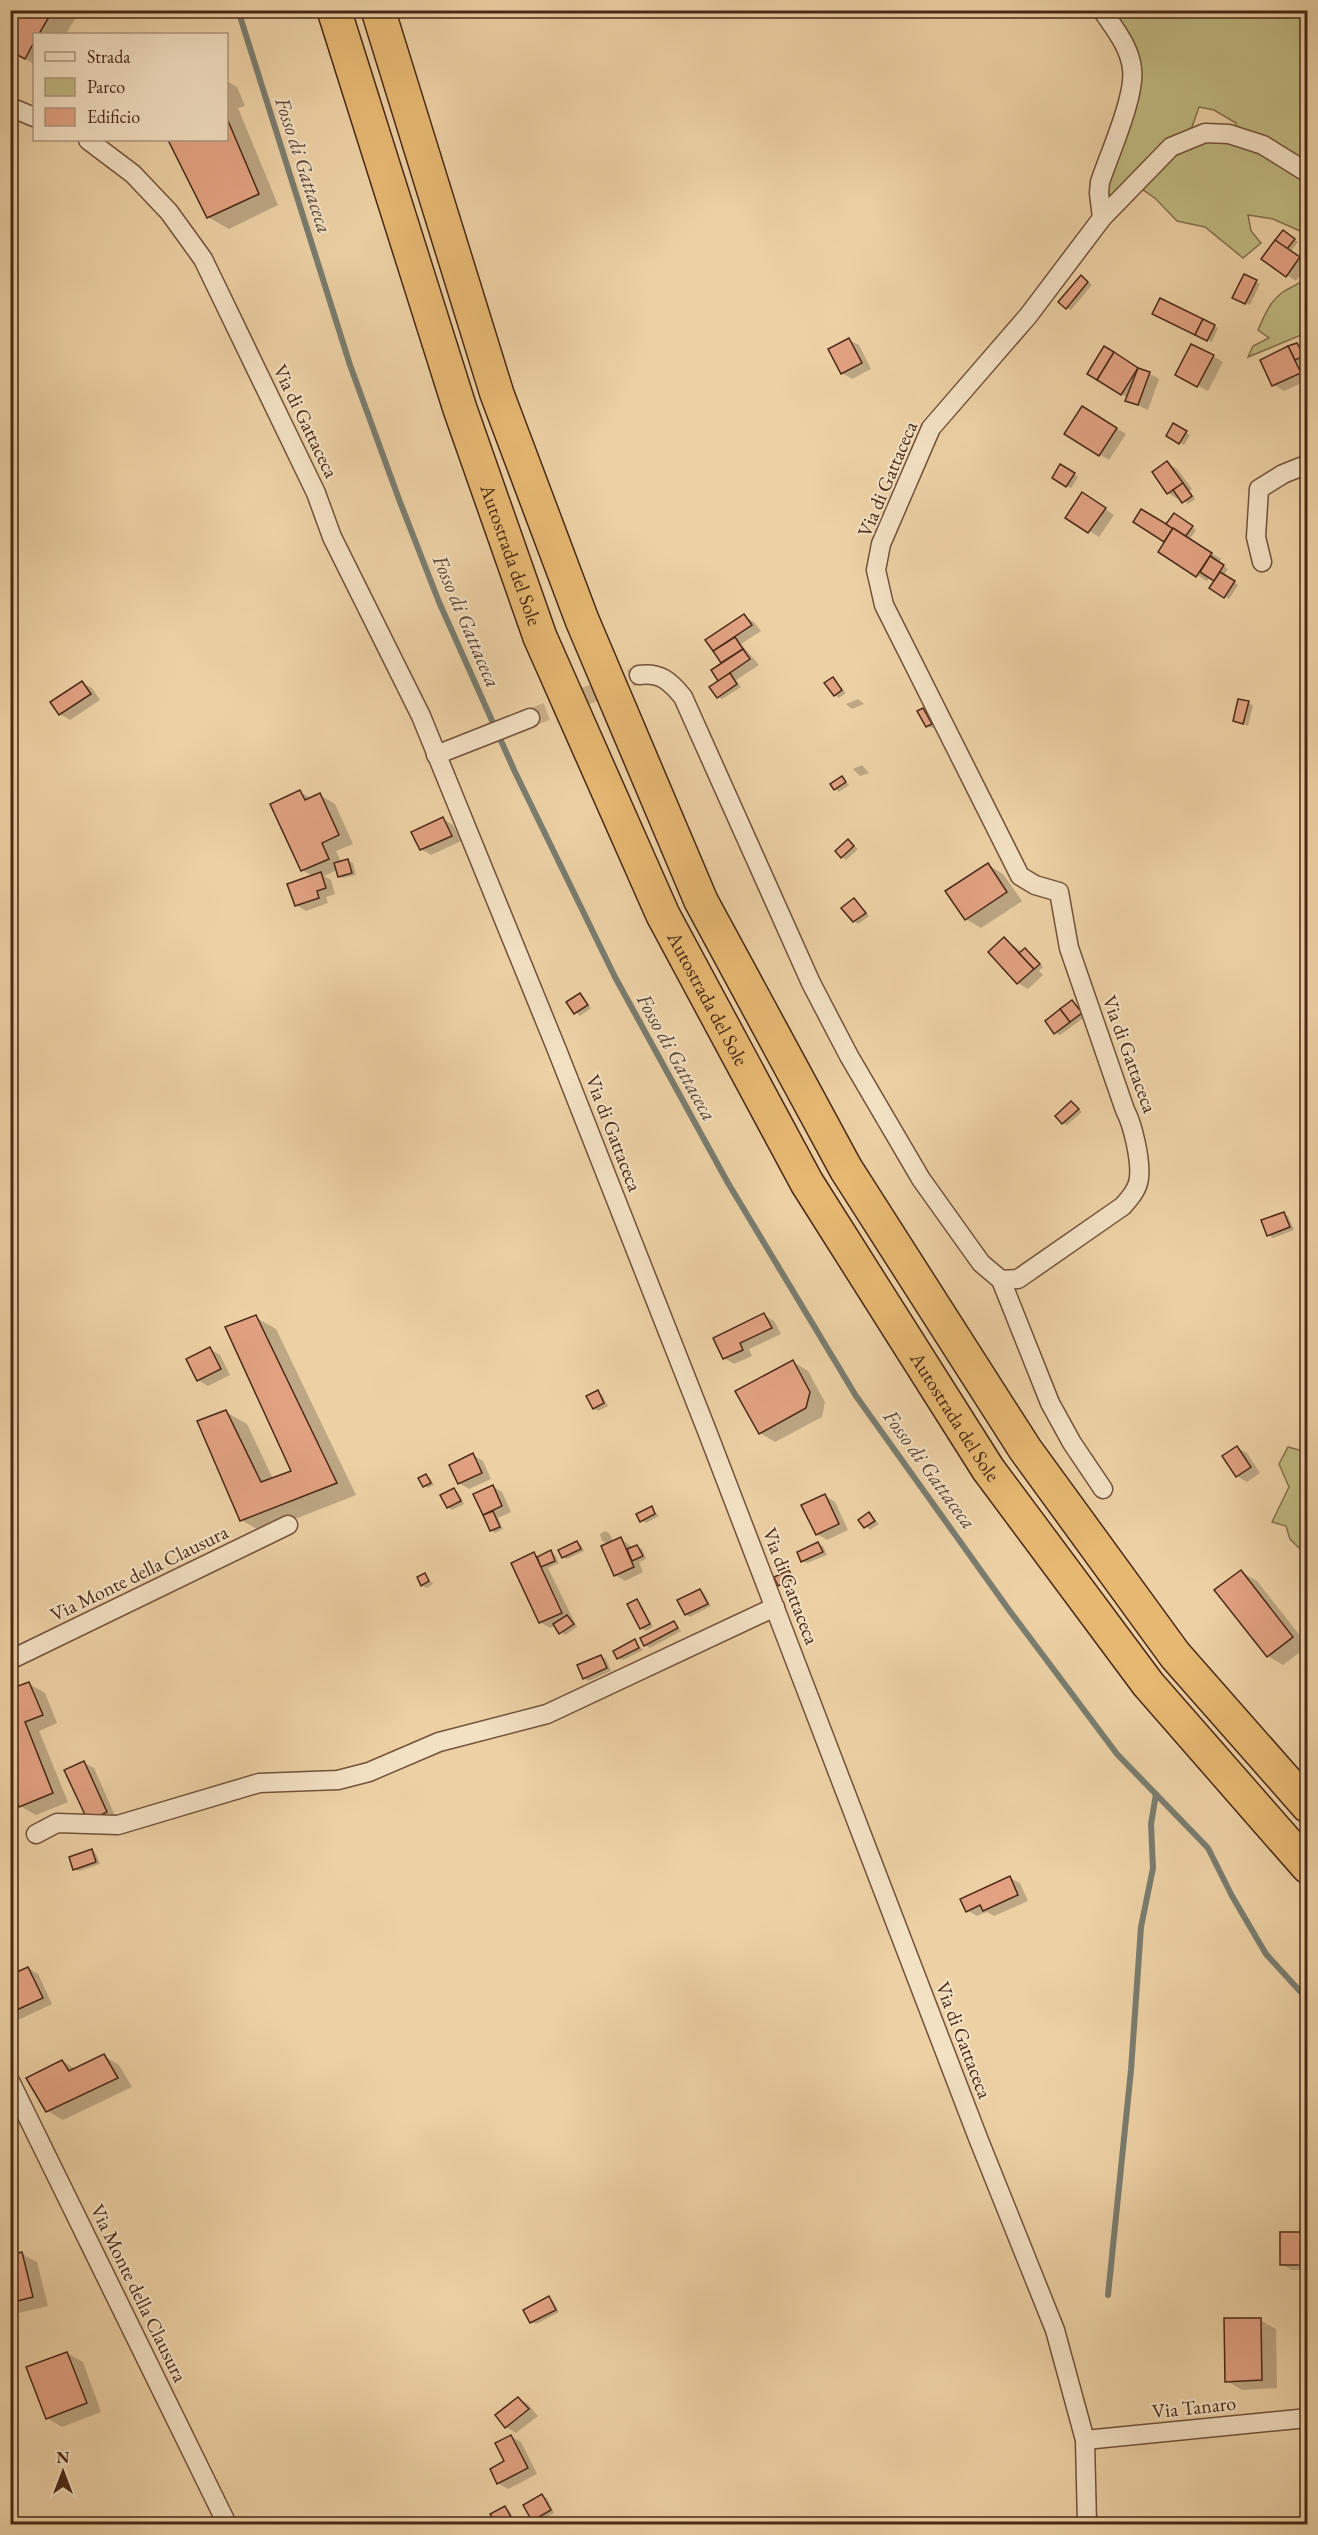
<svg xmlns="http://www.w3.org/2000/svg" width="1318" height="2535" font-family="'EB Garamond',serif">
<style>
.green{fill:#c0b981;stroke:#84704c;stroke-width:1.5}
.shadow{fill:#0003}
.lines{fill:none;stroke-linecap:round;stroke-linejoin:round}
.stream{stroke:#7a7d70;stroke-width:6}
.building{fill:#e2a282;stroke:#492816;stroke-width:1.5}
.minor-tunnel{stroke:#ccaf88;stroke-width:18;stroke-dasharray:18 9;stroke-linecap:butt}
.minor-casing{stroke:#72523a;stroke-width:21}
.motorway-casing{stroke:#492816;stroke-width:36}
.minor{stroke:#f3e1c4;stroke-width:18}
.motorway{stroke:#e6b872;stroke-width:33}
.labels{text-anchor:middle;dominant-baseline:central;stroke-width:4.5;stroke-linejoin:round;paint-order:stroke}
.street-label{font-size:20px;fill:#492816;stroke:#f3e1c4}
.water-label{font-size:21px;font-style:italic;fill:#594434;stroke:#f3e1c4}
</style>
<rect width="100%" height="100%" fill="#edd1a5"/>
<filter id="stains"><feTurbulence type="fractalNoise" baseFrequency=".00333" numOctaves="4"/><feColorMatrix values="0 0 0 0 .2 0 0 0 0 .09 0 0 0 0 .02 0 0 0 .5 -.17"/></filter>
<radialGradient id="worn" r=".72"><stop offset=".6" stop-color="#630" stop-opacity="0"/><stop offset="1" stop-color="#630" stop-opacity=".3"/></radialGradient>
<g class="green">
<path d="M1108,11H1307V234L1273,219L1248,215L1251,231L1261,243L1243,258L1205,227L1177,221L1156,199L1142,189L1149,177L1191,144L1237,136L1236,123L1214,110L1199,107L1192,127L1177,137L1118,196H1108L1106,184L1140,69L1138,52Z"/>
<path d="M1307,276V339L1306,333L1248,357L1253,346L1269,338L1258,330C1264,316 1270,301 1283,292C1292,286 1298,286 1307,276Z"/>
<path d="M1288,1447L1307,1452V1556L1290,1539L1286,1526L1272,1522L1289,1487L1279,1464Z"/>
</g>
<g class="shadow">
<path d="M10,10H80L66,34H34V64L10,51Z"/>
<path d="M226,81L237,87L245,106L238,108L278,205L229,229L208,217L170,140H226Z"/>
<path d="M1287,234L1298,242L1291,251L1308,263L1296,281L1287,275Z"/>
<path d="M1245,276L1260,284L1250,305L1239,300Z"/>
<path d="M1085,279L1092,285L1071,310L1066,308Z"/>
<path d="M1203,321L1218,328L1212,342L1206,339Z"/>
<path d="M849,340L859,345L871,369L852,379L842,373Z"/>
<path d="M1297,344L1302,347L1305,354L1300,356V360L1306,356L1307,359L1302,361L1308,373V380L1284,391L1274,385L1262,360Z"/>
<path d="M1105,348L1159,379L1148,410L1127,400L1128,398L1089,373Z"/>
<path d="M1213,356L1223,362L1208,391L1187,380Z"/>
<path d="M1082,408L1126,434L1109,460L1066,434Z"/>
<path d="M1173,425L1190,435L1184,445L1168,436Z"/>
<path d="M1167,463L1177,469L1192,489L1190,491L1195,499L1188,504L1180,497L1178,499L1168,493L1154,473Z"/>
<path d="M1061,466L1078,477L1071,488L1054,478Z"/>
<path d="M1092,500L1114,515L1099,537L1067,517Z"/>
<path d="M1179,518L1196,530L1189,540L1221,559L1219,563L1228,569L1224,575L1238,585L1229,599L1211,588L1216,581L1210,577L1207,581L1160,552L1166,542L1135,522L1167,526Z"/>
<path d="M744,616L754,622L761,631L741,644L759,665L736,680L741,687L722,699L718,697L723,664L707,641Z"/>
<path d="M833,678L846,693L839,698L835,695Z"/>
<path d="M82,683L92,688L100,700L70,720L60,714Z"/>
<path d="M858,699L864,704L852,709L848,706L846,704Z"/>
<path d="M1240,701L1253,705L1248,726L1234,721Z"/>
<path d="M923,709L927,712L935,727L932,728L927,726Z"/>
<path d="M862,765L869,773L860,776L853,769Z"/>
<path d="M842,778L849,785L839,792L835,789Z"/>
<path d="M300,792L312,799L320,795L335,804L353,844L336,851L341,862L348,861L353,863L356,875L343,878L339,876L337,870L324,876L331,880L335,894L326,897L328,903L306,911L296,905L313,876L302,870Z"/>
<path d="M443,819L453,825L461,841L431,855L421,849Z"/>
<path d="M848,841L858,849L846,860L842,857Z"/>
<path d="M988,865L1003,874L1022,901L981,928L966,919Z"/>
<path d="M854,899L869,916L858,924L854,921Z"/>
<path d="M1004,939L1022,952L1025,950L1029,952L1043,967L1039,971L1043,975L1028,989L1018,983L990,952Z"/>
<path d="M580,995L591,1008L580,1016L568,1003Z"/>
<path d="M1072,1002L1086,1016L1060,1035L1055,1032Z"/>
<path d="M1072,1103L1082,1112L1067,1125L1063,1123Z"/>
<path d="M1284,1214L1288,1216L1294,1230L1273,1238L1268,1235Z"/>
<path d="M764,1315L774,1321L781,1334L749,1349L752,1356L734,1364L724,1358Z"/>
<path d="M255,1317L276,1329L356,1495L262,1532L241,1520L226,1412L247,1424L273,1479L293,1471Z"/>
<path d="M210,1349L220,1355L230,1375L208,1386L198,1380Z"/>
<path d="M793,1362L808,1371L825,1402L822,1417L775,1442L760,1433Z"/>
<path d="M598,1392L602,1395L608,1406L598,1411L594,1408Z"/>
<path d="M1237,1448L1247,1453L1260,1473L1247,1482L1237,1476Z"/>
<path d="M473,1455L483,1461L491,1479L469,1489L459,1483Z"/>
<path d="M426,1475L430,1478L434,1485L428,1488L424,1486Z"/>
<path d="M492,1486L502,1492L511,1512L498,1518L503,1529L495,1533L491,1530L475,1494Z"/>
<path d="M454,1490L458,1492L464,1504L452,1510L448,1507Z"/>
<path d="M825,1496L835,1502L848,1530L827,1540L817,1534Z"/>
<path d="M652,1508L659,1516L646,1523L641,1520Z"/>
<path d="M869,1514L879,1524L870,1530L860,1520Z"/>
<path d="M605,1531L610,1534L613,1542L621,1539L633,1548L637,1546L642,1549L646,1559L639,1562L643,1572L625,1581L615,1575L609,1544L602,1541L600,1534Z"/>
<path d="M577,1543L581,1545L584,1551L567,1559L563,1557Z"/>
<path d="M818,1544L823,1546L827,1555L807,1563L802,1561Z"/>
<path d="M551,1552L555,1555L559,1563L548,1568L577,1627L565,1635L556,1625L550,1628L540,1622L534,1554L540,1557Z"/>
<path d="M789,1572L794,1574L797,1581L784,1587L779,1585Z"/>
<path d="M1241,1572L1257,1581L1308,1646L1283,1665L1268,1656Z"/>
<path d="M425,1575L433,1584L427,1588L422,1585Z"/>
<path d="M700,1590L704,1593L711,1606L690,1617L686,1614Z"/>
<path d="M637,1601L641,1604L653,1627L646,1631L641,1628Z"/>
<path d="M674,1622L681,1631L650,1648L646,1645Z"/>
<path d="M635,1641L643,1650L623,1660L618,1658Z"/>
<path d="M601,1656L606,1659L611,1671L588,1681L584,1678Z"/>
<path d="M29,1684L45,1693L57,1723L39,1731L68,1802L36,1815L20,1806L10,1781Z"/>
<path d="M84,1763L94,1768L116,1818L100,1826Z"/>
<path d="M92,1851L96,1854L100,1864L79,1871L74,1869Z"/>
<path d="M1010,1878L1020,1883L1028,1901L994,1916L987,1912L977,1916L967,1910Z"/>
<path d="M28,1968L38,1974L52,2004L18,2020L10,2016V1977Z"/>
<path d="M104,2056L119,2065L132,2087L63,2120L48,2111L62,2061L76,2069Z"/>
<path d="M1308,2233V2270H1292L1282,2264Z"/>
<path d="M22,2254L37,2262L48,2306L10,2315V2256Z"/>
<path d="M549,2298L553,2301L559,2312L536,2324L531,2322Z"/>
<path d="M1260,2320L1276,2329L1277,2388L1242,2390L1227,2381Z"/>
<path d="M67,2353L83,2362L101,2412L62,2427L47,2418Z"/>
<path d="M519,2399L528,2404L538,2416L516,2433L506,2427L497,2416Z"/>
<path d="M511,2437L521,2442L537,2474L508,2489L498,2483L506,2462Z"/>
<path d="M542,2496L547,2498L554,2513L538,2522L533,2519Z"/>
<path d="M505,2508L509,2510L516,2523L498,2524L492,2514Z"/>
</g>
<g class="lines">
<g class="stream">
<path d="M238,10L350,365L400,502L439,602L515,772L615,977L728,1183L856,1396L1009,1610L1117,1754L1208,1848L1232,1896L1266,1954L1308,2000"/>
<path d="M1108,2295L1131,2070L1141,1927L1153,1868L1151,1824L1156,1794"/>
</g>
</g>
<g class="building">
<path d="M10,10H53L39,34H34V42L25,59L10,51Z"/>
<path d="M226,116L259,194L207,218L168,140H226Z"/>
<path d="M1283,230L1295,239L1287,249L1275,240Z"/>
<path d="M1275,240L1300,257L1286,277L1261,259Z"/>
<path d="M1244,274L1257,280L1245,304L1232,298Z"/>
<path d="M1081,275L1088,282L1066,309L1058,302Z"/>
<path d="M1160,298L1203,319L1195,335L1152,314Z"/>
<path d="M1203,319L1215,325L1207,341L1195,335Z"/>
<path d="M849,338L862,363L841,374L828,349Z"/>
<path d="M1297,343L1304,356L1295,360L1288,346Z"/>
<path d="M1191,344L1214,355L1197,387L1175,375Z"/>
<path d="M1104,346L1114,352L1097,380L1087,374Z"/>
<path d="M1288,346L1301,373L1272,386L1260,360Z"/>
<path d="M1114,352L1138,368L1121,395L1097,380Z"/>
<path d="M1138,368L1150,372L1138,405L1125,401Z"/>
<path d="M1082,406L1117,428L1099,456L1064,434Z"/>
<path d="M1173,423L1187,431L1179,444L1166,436Z"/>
<path d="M1167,461L1183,483L1167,494L1152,472Z"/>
<path d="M1060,464L1075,473L1066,487L1052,478Z"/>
<path d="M1183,483L1192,496L1182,503L1173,490Z"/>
<path d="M1082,492L1106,508L1088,533L1065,518Z"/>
<path d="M1141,509L1173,528L1164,542L1133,522Z"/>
<path d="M1174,513L1193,526L1185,537L1166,524Z"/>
<path d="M1173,528L1212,553L1196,577L1158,552Z"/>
<path d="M1210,556L1224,565L1214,581L1200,572Z"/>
<path d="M1220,572L1235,581L1224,598L1209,588Z"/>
<path d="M744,614L752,625L713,651L705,640Z"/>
<path d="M735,637L743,649L721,663L713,651Z"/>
<path d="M743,649L750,659L718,681L711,670Z"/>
<path d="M730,673L737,684L717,698L709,687Z"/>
<path d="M833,677L842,690L834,696L824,683Z"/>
<path d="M82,681L91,694L59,715L50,702Z"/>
<path d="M1238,699L1249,701L1243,724L1233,721Z"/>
<path d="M923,708L932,724L926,727L917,711Z"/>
<path d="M842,776L846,782L834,790L830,784Z"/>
<path d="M300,790L305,800L320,793L339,835L322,843L329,859L301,871L270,804Z"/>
<path d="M443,817L452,836L420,850L411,832Z"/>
<path d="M848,839L854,846L841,858L835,851Z"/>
<path d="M348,859L352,873L338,877L334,863Z"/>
<path d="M988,863L1007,892L965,920L945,891Z"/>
<path d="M321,872L326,888L317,891L319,898L295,906L287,884Z"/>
<path d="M854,898L866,913L853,922L841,908Z"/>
<path d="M1004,937L1034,969L1017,984L988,952Z"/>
<path d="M1025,948L1040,964L1034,969L1019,953Z"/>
<path d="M580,993L588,1005L574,1014L566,1002Z"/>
<path d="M1072,1000L1082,1013L1070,1022L1060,1009Z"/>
<path d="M1060,1009L1070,1022L1054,1034L1045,1021Z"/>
<path d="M1071,1101L1079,1109L1062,1124L1055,1116Z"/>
<path d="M1284,1212L1290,1227L1267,1236L1261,1220Z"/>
<path d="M764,1313L772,1328L740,1343L743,1350L723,1359L713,1338Z"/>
<path d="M256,1315L337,1483L240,1521L197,1421L226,1410L261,1482L291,1471L225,1327Z"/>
<path d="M210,1347L221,1369L197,1381L186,1359Z"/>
<path d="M793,1360L810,1392L806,1408L759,1434L735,1391Z"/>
<path d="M598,1390L604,1403L593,1409L586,1396Z"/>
<path d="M1237,1446L1251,1467L1236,1477L1222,1456Z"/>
<path d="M473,1453L482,1473L458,1484L449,1465Z"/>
<path d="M426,1474L431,1483L423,1487L418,1478Z"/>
<path d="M493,1485L502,1506L483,1515L473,1494Z"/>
<path d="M454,1488L461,1501L447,1508L440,1495Z"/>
<path d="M825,1494L839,1524L816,1535L801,1505Z"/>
<path d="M652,1506L655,1514L640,1522L636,1514Z"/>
<path d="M493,1511L500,1527L490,1531L483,1515Z"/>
<path d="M869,1512L875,1521L864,1528L858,1520Z"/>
<path d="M621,1537L634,1567L614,1576L601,1546Z"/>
<path d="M577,1541L581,1549L562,1558L558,1550Z"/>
<path d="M818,1542L823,1552L801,1562L797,1552Z"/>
<path d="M637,1545L643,1556L632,1561L627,1549Z"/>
<path d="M551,1550L555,1561L541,1567L537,1557Z"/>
<path d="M534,1552L562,1613L539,1623L511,1563Z"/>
<path d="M789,1570L793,1579L778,1586L774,1577Z"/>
<path d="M1241,1570L1293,1637L1267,1657L1214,1590Z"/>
<path d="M425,1573L429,1581L421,1586L417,1577Z"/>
<path d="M700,1589L708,1604L685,1615L677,1600Z"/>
<path d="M637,1599L650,1624L640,1629L627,1604Z"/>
<path d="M567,1615L574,1624L559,1634L553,1624Z"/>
<path d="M674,1621L678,1628L644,1646L640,1638Z"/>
<path d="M635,1639L639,1648L617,1659L613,1651Z"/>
<path d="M601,1655L607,1668L583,1679L577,1665Z"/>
<path d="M29,1682L43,1715L25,1722L53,1793L19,1807L10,1785V1689Z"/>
<path d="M84,1761L107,1812L88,1821L64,1770Z"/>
<path d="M92,1849L96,1862L73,1870L69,1857Z"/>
<path d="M1010,1876L1018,1895L983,1911L980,1905L966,1912L960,1899Z"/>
<path d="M28,1967L43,1998L10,2013V1975Z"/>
<path d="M104,2054L118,2078L46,2112L26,2078L62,2060L69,2071Z"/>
<rect x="1280" y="2232" width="28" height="33"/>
<path d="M22,2252L33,2297L10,2303V2255Z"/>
<path d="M549,2296L556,2310L530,2323L523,2310Z"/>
<path d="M1224,2318H1261L1262,2380L1225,2382Z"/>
<path d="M67,2352L87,2403L46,2419L26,2367Z"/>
<path d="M518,2397L529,2409L505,2428L495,2415Z"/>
<path d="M511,2435L528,2468L497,2484L490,2469L504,2461L495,2443Z"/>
<path d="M542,2494L551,2510L532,2521L523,2505Z"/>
<path d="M505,2506L513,2521L506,2524H496L490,2514Z"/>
</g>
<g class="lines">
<path class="minor-tunnel" d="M530,718L639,675"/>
<g class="minor-casing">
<g id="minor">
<path d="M10,107L34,117"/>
<path d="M88,140L133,174L169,212L203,259L316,493L332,537L421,716L557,1050L707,1431L978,2138L1055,2330L1085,2440L1087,2524"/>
<path d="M1102,218L1099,193L1100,182C1109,155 1136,95 1132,69C1130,47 1114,28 1102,10"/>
<path d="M1262,562L1256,537L1259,489L1283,474L1308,464"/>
<path d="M639,675C660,672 670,681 683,697L811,983L849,1056L921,1179L981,1263L1001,1280L1018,1279L1123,1206C1130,1198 1138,1189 1139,1178C1141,1160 1133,1125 1125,1110L1069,948L1059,892L1035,885L1020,876L884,605L876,570L881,544L931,428L1028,316L1102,218L1171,147L1205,133L1229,134L1263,145L1308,173"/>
<path d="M436,755L530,718"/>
<path d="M1001,1280L1050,1403L1072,1443L1103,1489"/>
<path d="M10,1660L288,1525"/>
<path d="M36,1834L57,1823L118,1825L259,1783L338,1780L369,1772L439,1742L547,1714L775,1607"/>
<path d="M10,2081L227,2524"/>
<path d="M1085,2440L1308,2418"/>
</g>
</g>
<g class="motorway-casing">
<g id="motorway">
<path id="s1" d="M334,10L460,409L540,637L663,915L807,1183L988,1469L1148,1684L1308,1867"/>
<path d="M378,10L497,394L582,620L701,901L846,1169L1025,1449L1175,1655L1308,1806"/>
</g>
</g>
<use href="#minor" class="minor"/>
<use href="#motorway" class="motorway"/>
</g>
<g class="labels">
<g class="street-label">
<text transform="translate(306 421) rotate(64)">Via di Gattaceca</text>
<text transform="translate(887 479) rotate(-67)">Via di Gattaceca</text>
<text stroke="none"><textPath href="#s1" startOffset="573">Autostrada del Sole</textPath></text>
<text stroke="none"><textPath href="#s1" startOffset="1059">Autostrada del Sole</textPath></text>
<text transform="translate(1130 1054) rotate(70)">Via di Gattaceca</text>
<text transform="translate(614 1133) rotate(69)">Via di Gattaceca</text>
<text stroke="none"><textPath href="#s1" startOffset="1545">Autostrada del Sole</textPath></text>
<text transform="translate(139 1573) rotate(-26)">Via Monte della Clausura</text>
<text transform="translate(791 1586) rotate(69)">Via di Gattaceca</text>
<text transform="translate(964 2040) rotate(69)">Via di Gattaceca</text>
<text transform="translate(139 2293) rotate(64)">Via Monte della Clausura</text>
<text transform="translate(1194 2407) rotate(-6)">Via Tanaro</text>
</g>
<g class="water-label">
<text transform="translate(304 165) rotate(72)">Fosso di Gattaceca</text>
<text transform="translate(467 621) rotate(67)">Fosso di Gattaceca</text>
<text transform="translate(677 1057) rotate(61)">Fosso di Gattaceca</text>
<text transform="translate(930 1469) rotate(54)">Fosso di Gattaceca</text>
</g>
</g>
<rect width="1318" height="2535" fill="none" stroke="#edd1a5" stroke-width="36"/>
<rect x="12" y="12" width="1294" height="2511" fill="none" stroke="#492816" stroke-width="3"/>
<rect x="18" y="18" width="1282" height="2499" fill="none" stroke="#492816" stroke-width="1.5"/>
<rect x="33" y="33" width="195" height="108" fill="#f3e1c4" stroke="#af977e" stroke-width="1.5"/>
<rect x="45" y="52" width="30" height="9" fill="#f3e1c4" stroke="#af977e" stroke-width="1.5"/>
<text x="87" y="63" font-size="18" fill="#492816">Strada</text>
<rect x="45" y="78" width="30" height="18" fill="#c0b981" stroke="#af977e" stroke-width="1.5"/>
<text x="87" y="93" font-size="18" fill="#492816">Parco</text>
<rect x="45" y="108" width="30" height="18" fill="#e2a282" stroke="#af977e" stroke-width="1.5"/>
<text x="87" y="123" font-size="18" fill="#492816">Edificio</text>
<g transform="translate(63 2472)" stroke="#f3e1c4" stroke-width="4.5" paint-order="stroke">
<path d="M0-4.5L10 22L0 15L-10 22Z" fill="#492816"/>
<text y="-9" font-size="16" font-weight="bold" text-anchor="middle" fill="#492816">N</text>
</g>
<rect width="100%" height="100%" filter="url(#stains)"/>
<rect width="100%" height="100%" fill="url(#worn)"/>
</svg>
